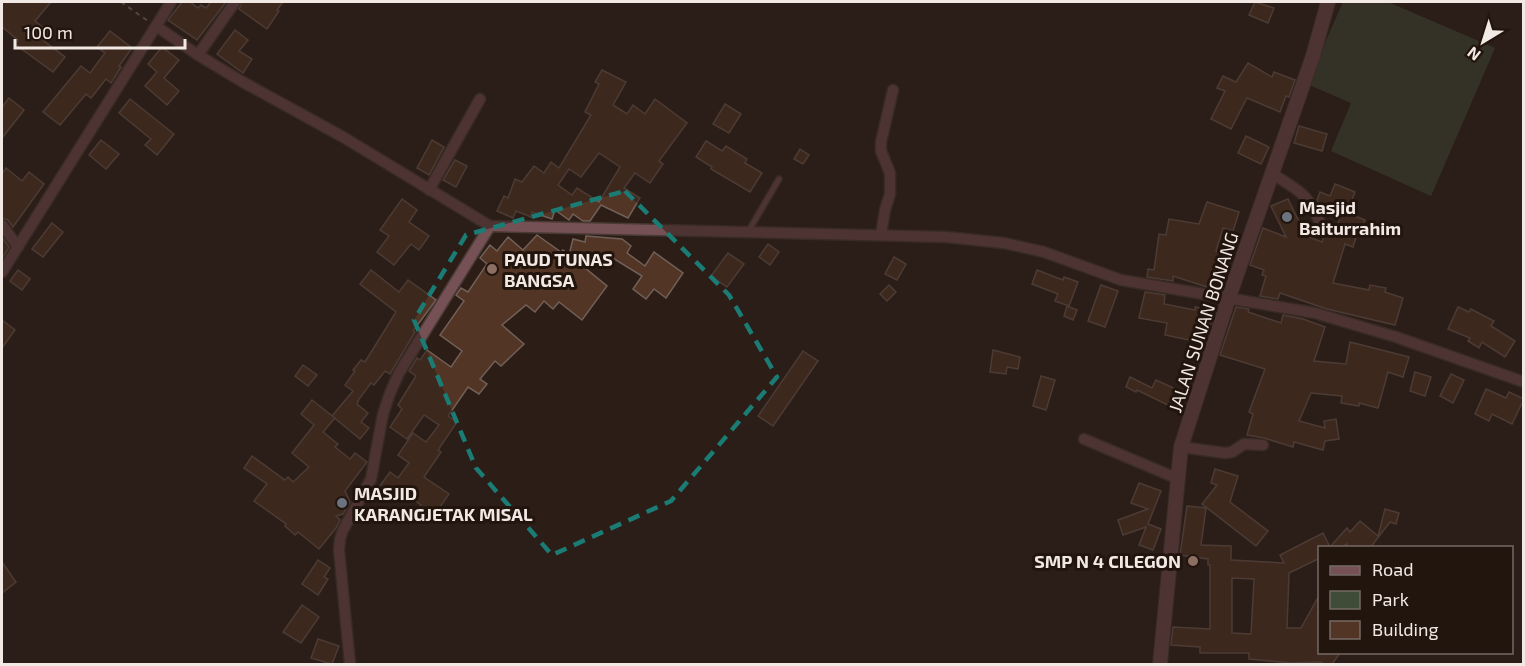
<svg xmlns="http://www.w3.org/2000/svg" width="1525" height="666" font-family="'Exo 2',sans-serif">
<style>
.green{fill:#3f4d38}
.building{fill:#533525;stroke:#716058;stroke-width:1.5;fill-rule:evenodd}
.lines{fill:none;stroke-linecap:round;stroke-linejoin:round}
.service-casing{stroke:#483a34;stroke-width:8}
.minor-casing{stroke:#483a34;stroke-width:13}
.tertiary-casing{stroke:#483a34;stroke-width:16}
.path{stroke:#82766f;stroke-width:2;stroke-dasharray:4.5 4.5;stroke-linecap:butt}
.service{stroke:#755055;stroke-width:5}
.minor{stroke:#755055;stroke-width:10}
.tertiary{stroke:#755055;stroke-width:14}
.marked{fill:none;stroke:#1a7c74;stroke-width:4.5;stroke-dasharray:12 8;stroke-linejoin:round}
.worship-dot{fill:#6b7280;stroke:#22150e;stroke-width:2}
.education-dot{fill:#8d6e63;stroke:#22150e;stroke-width:2}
.labels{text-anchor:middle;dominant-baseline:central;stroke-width:6;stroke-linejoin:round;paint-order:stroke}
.poi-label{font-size:18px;font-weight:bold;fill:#f3e9e4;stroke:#22150e;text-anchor:start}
.street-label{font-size:18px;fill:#f3e9e4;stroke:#22150e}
</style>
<rect width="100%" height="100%" fill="#2c1e17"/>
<path class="green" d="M1343,2H1388L1495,48L1431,196L1331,151L1351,103L1307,84Z"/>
<g class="building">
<path d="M2,2H51L35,21L50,33L44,41L65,57L53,72L15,44L18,40L2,27Z"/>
<path d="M182,2H190L198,8L201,5L206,8L211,2H226L197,40L168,20Z"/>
<path d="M242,2H283L277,10L279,11L267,29L239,9Z"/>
<path d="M1255,2L1274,8L1268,23L1249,15Z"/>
<path d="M235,30L248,40L239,51L252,59L243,73L217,54Z"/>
<path d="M110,31L132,48L119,66L121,67L111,83L106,79L91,98L86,94L60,125L43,112L81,66L90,73L105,53L97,47Z"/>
<path d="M162,47L179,60L164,78L179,91L167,105L145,86L157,72L148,64Z"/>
<path d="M1248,63L1272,77L1274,72L1295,80L1289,97L1286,96L1280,112L1247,98L1231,129L1211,119L1225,91L1217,88L1223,76L1236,82Z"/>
<path d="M602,70L626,82L613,105L627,114L633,105L645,114L655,99L687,123L659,161L663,164L650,183L635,173L624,188L640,198L628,218L601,205L590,221H583L573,214L569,220L555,210L552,219L532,212L531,217L516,211L513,218L497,211L504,196L508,198L515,179L522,182L534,166L544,173L551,162L559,168L591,115L585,112L599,84L595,82ZM599,153L620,167L599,202L577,188L572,195L558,185L569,169L581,177Z"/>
<path d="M9,98L24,110L2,138V107Z"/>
<path d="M130,99L174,134L157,155L145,145L151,139L119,113Z"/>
<path d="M725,104L741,114L729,133L713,124Z"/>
<path d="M1299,126L1327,134L1322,151L1294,143Z"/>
<path d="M1246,136L1269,147L1261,164L1238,153Z"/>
<path d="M101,140L119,154L106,169L89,155Z"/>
<path d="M432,140L444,147L429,175L417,168Z"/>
<path d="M706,141L722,151L726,146L747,159L745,163L762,173L750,192L711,169L712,167L696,157Z"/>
<path d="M800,149L809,155L803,164L794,159Z"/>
<path d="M455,160L467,166L456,187L443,180Z"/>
<path d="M6,168L22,181L29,172L44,184L13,227L8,220L2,218V174Z"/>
<path d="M1335,184L1355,192L1347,213L1365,220L1361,232L1358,231L1353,247L1345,244L1333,283L1369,290L1370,285L1386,288L1385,292L1403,298L1395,325L1327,309L1280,293L1278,299L1260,296L1266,276L1262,275L1264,270L1250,265L1263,228L1286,237L1271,206L1288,199L1306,236L1322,242L1328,226L1336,229L1342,212L1319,204L1317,200L1320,192L1330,196Z"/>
<path d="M402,199L417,210L409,222L429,236L419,250L411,244L394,265L377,252L389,236L380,230Z"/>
<path d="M1207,202L1239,212L1233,231L1223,228L1216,251L1223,253L1219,268L1226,270L1221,287L1208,283L1207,287L1173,276V281L1147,277L1148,269L1154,270L1159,234L1166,235L1169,219L1199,224Z"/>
<path d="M52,223L63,232L43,257L32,249Z"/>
<path d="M537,235L561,252L563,250L607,286L582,320L559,302L553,309L544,301L535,312L526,305L502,325L524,344L501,366L495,361L480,379L487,384L479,394L468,387L448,416L457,422L438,450L441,452L424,477L449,494L433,517L419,508L421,505L397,488L392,495L379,487L390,472L398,478L409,463L398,455L413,433L426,442L439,425L424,415L407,439L390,427L402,409L398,405L416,376L409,371L417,358L420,360L427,350L451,367L462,351L440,335L464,301L456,295L461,288L468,292L487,264L480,258L490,245L497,251L508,237L523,250Z"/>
<path d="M586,236L622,239L631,246L627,253L645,266L654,252L683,273L666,298L654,289L646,299L633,289L642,276L608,255L606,264L569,255L573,239L585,242Z"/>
<path d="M2,237L9,247L2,259Z"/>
<path d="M768,244L779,252L770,265L759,257Z"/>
<path d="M728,253L744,264L727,287L711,276Z"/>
<path d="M894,257L906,264L897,280L885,274Z"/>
<path d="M18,270L30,279L22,290L10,281Z"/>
<path d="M371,270L399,292L408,280L436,300L413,331L415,332L390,374L385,371L374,385L371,383L359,399L357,404L368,413L361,422L369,428L360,439L332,416L353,391L345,385L355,371L353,370L361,360L365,362L396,312L360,284Z"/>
<path d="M1037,270L1063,280L1064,277L1078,282L1069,306L1055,301L1058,294L1032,284Z"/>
<path d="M889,285L896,292L887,301L880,294Z"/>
<path d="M1101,285L1118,291L1105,327L1088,321Z"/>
<path d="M1145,292L1165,295L1164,304L1195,310V307L1209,310L1207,319L1212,320L1209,329L1201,328L1199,342L1165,335L1167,323L1139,318Z"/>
<path d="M1067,306L1077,310L1073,320L1064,316Z"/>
<path d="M1236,307L1249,309L1248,312L1281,323L1283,315L1303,319L1325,327L1314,361L1346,364L1350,342L1409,357L1403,377L1388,372L1378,408L1359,403V406L1341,403L1342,396L1311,393L1299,421L1325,428L1324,421L1336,419L1339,439L1325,441L1323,450L1294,442L1293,447L1264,438L1247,435L1253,414L1249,412L1265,369L1220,355Z"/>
<path d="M1458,307L1469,312L1471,309L1494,321L1491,326L1515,341L1505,357L1482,342L1479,348L1468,341L1470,338L1448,329Z"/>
<path d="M2,320L15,330L2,348Z"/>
<path d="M993,350L1020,357L1018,369L1007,367L1006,374L990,372Z"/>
<path d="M803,351L818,361L773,426L758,416Z"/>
<path d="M303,365L317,375L308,386L295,376Z"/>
<path d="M1415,372L1431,377L1425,396L1410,391Z"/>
<path d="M1451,374L1464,380L1453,403L1440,396Z"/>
<path d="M1041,376L1055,380L1046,410L1033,406Z"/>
<path d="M1130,377L1152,388L1156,380L1180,391L1172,407L1137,390L1136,392L1126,387Z"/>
<path d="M1486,389L1506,398L1509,392L1524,399L1512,424L1492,414L1489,421L1475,414Z"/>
<path d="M312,400L335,418L323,432L338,444L335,447L350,459L355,453L367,462L345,491L350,502L343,514L336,516L340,520L336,528L319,549L298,532L295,535L285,526L286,524L254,501L267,484L244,468L252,456L285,480L288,477L293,482L309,467L292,453L314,425L301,414Z"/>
<path d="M1215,469L1238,476L1230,502L1268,531L1256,546L1202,504L1217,485L1211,483Z"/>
<path d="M1139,483L1161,491L1148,524L1161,529L1153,550L1139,545L1146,527L1123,535L1118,520L1148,509L1131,503Z"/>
<path d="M1187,506L1206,508L1201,545L1231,546V560L1284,563L1280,555L1323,533L1330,547L1347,528L1350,532L1360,521L1378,536L1385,509L1399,513L1396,524L1390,522L1370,548H1345L1347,544L1339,548H1320V558L1289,573L1287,628H1301L1320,594V652H1341L1332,664H1324L1321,662L1291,663L1249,659V653H1200V647L1171,645L1173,627L1210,629V565H1208V559L1180,555ZM1232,578L1254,579L1251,634L1232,633Z"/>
<path d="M318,560L330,568L324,577L328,579L318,595L302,584Z"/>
<path d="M2,562L16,582L2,593Z"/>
<path d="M302,605L319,617L301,643L283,632Z"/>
<path d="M318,639L339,646L332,664L311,658Z"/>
</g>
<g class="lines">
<g class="service-casing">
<path id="service" d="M748,232L779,179"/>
</g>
<g class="minor-casing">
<g id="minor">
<path d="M156,26L198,55L241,81L343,137L490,226L946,237L1004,243L1044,252L1121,280L1315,313L1396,337L1524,382"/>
<path d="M198,55L235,2"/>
<path d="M1271,173C1299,191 1309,193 1321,226"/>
<path d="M429,190L480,99"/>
<path d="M2,225L18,247"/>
<path d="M881,235L885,210L890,194V173L881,151V142L893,90"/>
<path d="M2,272L171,2"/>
<path d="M1084,439L1176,478"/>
<path d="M1181,447L1225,453L1232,452L1244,444L1263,445"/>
<path d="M350,664L339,550L340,539L343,530L371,479L383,414L390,393L399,373L490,226"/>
</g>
</g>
<g class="tertiary-casing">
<path id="tertiary" d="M1160,664L1181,447L1229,297L1313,56L1328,2"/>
</g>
<path class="path" d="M121,2L148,21"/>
<use href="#service" class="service"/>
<use href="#minor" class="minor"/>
<use href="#tertiary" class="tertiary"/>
</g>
<path d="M0 0H1525V666H0ZM625,191L729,295L777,377L671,501L552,555L476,468L414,320L466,235Z" fill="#2c1e17" fill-opacity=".55" fill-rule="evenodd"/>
<path class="marked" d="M625,191L729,295L777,377L671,501L552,555L476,468L414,320L466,235Z"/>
<g class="worship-dot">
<circle cx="1287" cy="217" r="6"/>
<circle cx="342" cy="503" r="6"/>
</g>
<g class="education-dot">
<circle cx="492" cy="269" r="6"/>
<circle cx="1193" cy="561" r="6"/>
</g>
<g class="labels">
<g class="poi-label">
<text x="1299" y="207">Masjid<tspan x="1299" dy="21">Baiturrahim</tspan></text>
<text x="504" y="259">PAUD TUNAS<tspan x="504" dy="21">BANGSA</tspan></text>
<text x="354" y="493">MASJID<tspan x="354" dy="21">KARANGJETAK MISAL</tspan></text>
<text x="1181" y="561" text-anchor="end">SMP N 4 CILEGON</text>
</g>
<g class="street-label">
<text transform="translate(1203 322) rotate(-72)">JALAN SUNAN BONANG</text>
</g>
</g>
<rect width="1525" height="666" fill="none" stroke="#f3e9e4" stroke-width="6"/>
<rect x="1318" y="546" width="195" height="108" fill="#22150e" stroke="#766a64" stroke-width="1.5"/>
<rect x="1330" y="566" width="30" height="9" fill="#755055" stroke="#766a64" stroke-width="1.5"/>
<text x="1372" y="576" font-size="18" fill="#f3e9e4">Road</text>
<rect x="1330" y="591" width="30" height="18" fill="#3f4d38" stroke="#766a64" stroke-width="1.5"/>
<text x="1372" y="606" font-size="18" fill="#f3e9e4">Park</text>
<rect x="1330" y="621" width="30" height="18" fill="#533525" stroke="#766a64" stroke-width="1.5"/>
<text x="1372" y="636" font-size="18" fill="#f3e9e4">Building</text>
<g transform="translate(1483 42) rotate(218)" stroke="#22150e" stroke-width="4.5" paint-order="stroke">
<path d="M0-4.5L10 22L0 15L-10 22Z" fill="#f3e9e4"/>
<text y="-9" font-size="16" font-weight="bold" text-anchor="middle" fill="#f3e9e4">N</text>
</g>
<path d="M15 39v9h170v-9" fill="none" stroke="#f3e9e4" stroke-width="3"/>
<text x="24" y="39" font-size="18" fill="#f3e9e4" stroke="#22150e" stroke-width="4.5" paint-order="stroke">100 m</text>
</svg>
